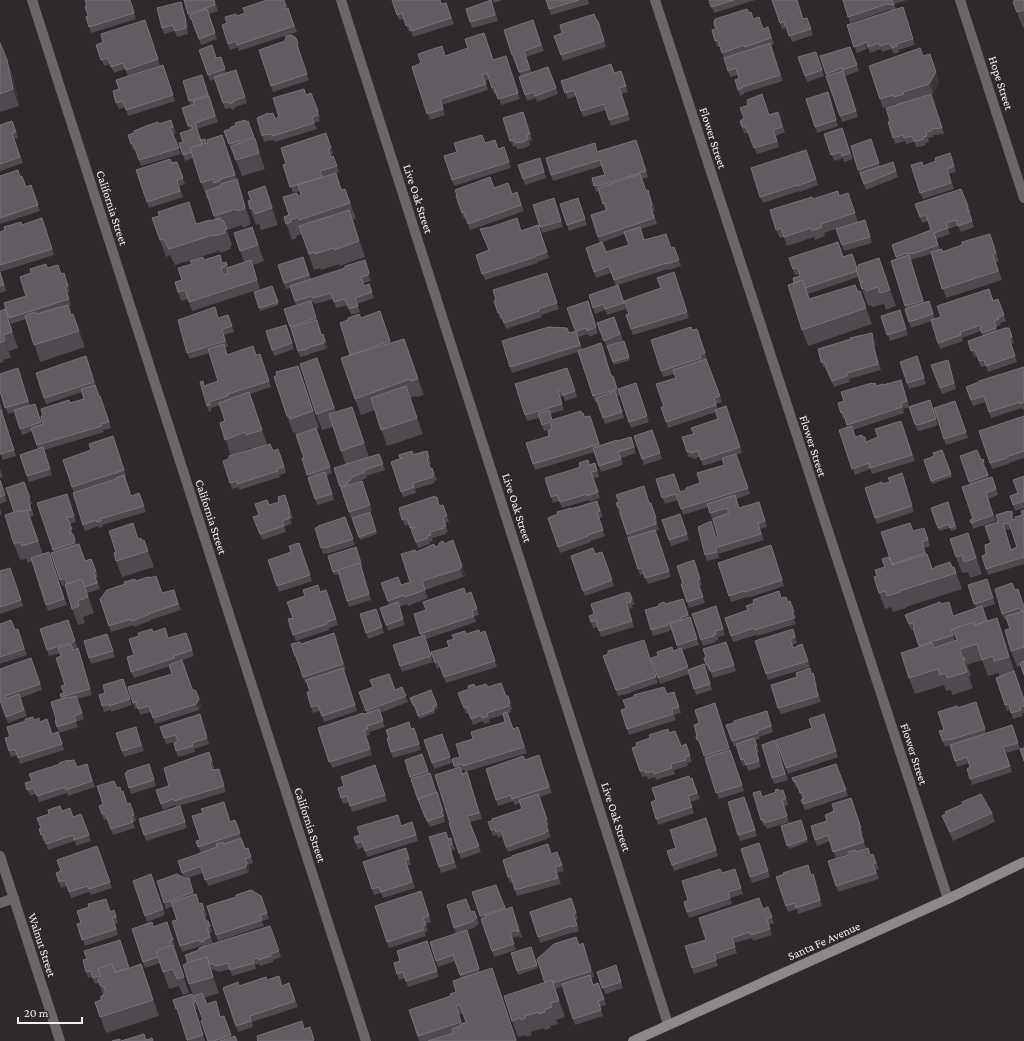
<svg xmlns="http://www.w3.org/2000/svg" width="1024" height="1041" font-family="'Crimson Pro',serif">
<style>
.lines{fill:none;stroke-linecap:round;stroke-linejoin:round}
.service{stroke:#6b6767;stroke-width:10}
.minor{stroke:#6b6767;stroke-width:10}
.secondary{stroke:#8f8888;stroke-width:10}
.wall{fill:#4f4a50;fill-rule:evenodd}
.shaded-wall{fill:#3b363a}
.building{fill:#615c62;stroke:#787378;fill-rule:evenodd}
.labels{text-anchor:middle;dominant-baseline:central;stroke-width:3;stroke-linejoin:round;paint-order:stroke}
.street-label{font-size:12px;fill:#f4f0f2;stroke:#30292c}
</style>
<rect width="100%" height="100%" fill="#30292c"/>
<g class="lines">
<path class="service" d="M0,903L14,898"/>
<g class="minor">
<path d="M32,0L366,1041"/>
<path d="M341,0L668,1024"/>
<path d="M655,0L948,899"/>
<path d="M960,0L1024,198"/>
<path d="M0,856L60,1041"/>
</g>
<path class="secondary" d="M633,1041L948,899L1024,862"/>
</g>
<g class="wall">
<path d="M130,0L136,19L91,33L86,17L88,16L87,6Z"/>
<path d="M214,0L218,11L209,14L217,39L201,45L192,19L190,20L188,14Z"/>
<path d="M284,0L287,8H288L297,32L239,51L238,47L230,50L222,25L227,23L237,16Z"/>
<path d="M392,0L441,4L446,3L454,24L413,37L411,31L409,32L404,19L399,20Z"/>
<path d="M491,0L498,21L472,28L470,22Z"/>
<path d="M493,0H503L494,3Z"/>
<path d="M546,0H588L589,4L551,15Z"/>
<path d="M709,0H755L714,13Z"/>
<path d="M772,0L803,19L807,18L813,35L792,42L788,31L787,32L786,28L782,29Z"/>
<path d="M843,0H907L894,4L896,9L905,13L915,45L898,50L899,52L894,54L891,49L882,52L881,49L870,53L868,48L867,49L857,53L847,25L892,10H889L850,23Z"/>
<path d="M1024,0V28H1023L1019,18L1013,2Z"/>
<path d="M181,2L188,27H187L188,34L177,37L175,31L164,34L162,28Z"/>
<path d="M749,13L753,19L763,29L768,27L774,44L771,45L783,81L744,93V94L740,96L735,80L739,78L738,75L730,77L720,46L717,47L712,30L716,29L714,22Z"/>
<path d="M145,20L160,65L128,76L125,69L114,73L110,64L104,66L96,45L103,42Z"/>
<path d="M533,20L544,51L526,57L532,73L548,67L558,94L537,102L536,98L527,101L519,77H521L515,61H514L504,30Z"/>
<path d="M598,21L606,47L563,61L554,36Z"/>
<path d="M0,43L13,76L19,106L0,112Z"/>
<path d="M850,47L859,71L845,76L858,117L842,122L820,56Z"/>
<path d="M300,48L299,51L309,80L273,92L259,50Z"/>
<path d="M199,50L217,58L221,57L226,73L236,70L247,103L235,107L236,108L232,110L231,108L225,109L215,79L210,81Z"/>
<path d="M816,52L824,76L807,82L798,57Z"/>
<path d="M446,56L493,60L506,56L520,99L501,105L497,93L494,94L489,79L485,81L488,90L442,105L445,115L430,120L412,67Z"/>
<path d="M923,56L939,81L933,93L907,101V102L933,100L944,134L933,135L934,137L928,138L929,142L925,143L926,145L919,147H916L914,142L906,144L905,141L895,144L888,122L890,121L897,105L896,104L883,108L880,99Z"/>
<path d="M163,65L175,101L128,116L125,107L119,109L116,103L119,89Z"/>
<path d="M621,71L628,92L622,94L630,120L611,126L606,110L583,117L576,96L568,99L561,81L615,73Z"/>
<path d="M204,81L218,122L197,129L201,140L206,143L228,151L251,223H250V225L243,228L242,225L227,230L232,245L230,246L231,249L220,253L219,251L175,265L170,255L166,257L160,240L196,224L210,221L215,220L208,199H207L193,158L185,161L183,155V142L190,130L188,126L191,105L189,101Z"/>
<path d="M311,93L320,117H319L320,121L314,123L317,129L275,142V140L271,141L270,140L264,142L257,118L269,114L276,119L279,117L306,95Z"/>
<path d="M830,98L838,126L817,133L806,99Z"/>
<path d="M523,112L532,140L529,141L530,145L525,148L517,149L516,146L513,147L503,118Z"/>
<path d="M778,112L785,132L776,136L779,147L757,154L748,133H744L742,127L769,115Z"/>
<path d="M171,120L176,133L173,134L181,154L141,166L135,149L133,150L128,135Z"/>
<path d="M12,121L18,138L14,139L23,163L0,171V125Z"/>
<path d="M248,121L260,154L265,169L242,176L236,160H235L224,131L230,129Z"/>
<path d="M842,128L853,159L844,162L843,158L834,161L824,134Z"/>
<path d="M326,133L333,154L330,155L331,157L333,156L339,172L336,173L342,190L345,189L351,205L356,219L353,220L365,257L340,266L339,264L321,270L320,268L314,270L302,234L296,236L297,238L292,240L284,217L289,215L297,193L298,196L301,195L300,191L293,193L283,165L286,164Z"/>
<path d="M871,139L880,166L893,162L898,177L866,190L858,170Z"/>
<path d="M636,140L648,177L642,179L646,191L648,190L655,211H653L657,224L641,229L644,240L671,248L674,247L681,266L669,270L668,269L618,285L626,309L607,315L605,310L595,314L589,295L616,286L611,273L596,278L586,248L606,252L629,245L625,234L600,243L591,215L607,210H605L599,191L596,192L592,178L605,175L602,166L553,181L551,175L597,151Z"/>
<path d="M485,143L498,149L504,147L511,168L454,186L444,156Z"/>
<path d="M806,150L818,185L800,192L799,191L763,203L760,197Z"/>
<path d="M950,153L956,172L949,174L954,189L923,199L920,193L924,166L936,161Z"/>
<path d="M540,158L546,178L525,185L518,165Z"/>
<path d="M177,162L185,184L179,186L183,197L149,208L136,170Z"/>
<path d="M0,176L21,177L26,187L31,185L40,211L0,224Z"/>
<path d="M265,186L278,225L261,230L259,224L256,225L250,209L251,200Z"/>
<path d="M494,188L512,194L517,192L524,211L470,230L466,218L464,219L456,196Z"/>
<path d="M961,189L971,212L969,213L974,227L961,232L958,226L948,229L950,234L936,239L940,249L942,252L962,245L990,234L999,262H996L1002,280L946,298L931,254L917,258L911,260L924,302L929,301L935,319L998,299L1006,321L1000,323L1001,325L996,327L998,331L1009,328L1014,343L1011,344L1017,362L988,372L986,366L981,367L977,356L974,357L968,341L983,336L981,331L962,338L963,341L940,349L931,321L911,328L905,309L906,308L891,261L896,259L892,245L931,230L928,221L922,223L915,204Z"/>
<path d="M848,193L858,222L865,220L872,243L844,251L836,229L824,233L825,236L815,240L814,237L787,246L784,237L780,238L776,230L813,199L839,196Z"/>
<path d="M554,198L563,227L542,233L533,205Z"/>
<path d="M578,198L587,225L569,231L560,204Z"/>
<path d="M42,218L54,255L0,272L6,291L0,293V232Z"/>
<path d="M538,225L549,258L537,262L538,263L485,280L476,255L489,250L521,231Z"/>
<path d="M252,227L264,261L253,265L260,289L192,311L188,299L181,301L178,292L182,280L204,260L223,263L226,262L228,267L244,262L234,233Z"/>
<path d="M303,257L311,279L367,266L371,279L370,281L364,283V286L369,284L374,298L357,304L360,312L351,315L348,305L336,308L333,299L315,304L314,302L311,303L322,335L323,334L328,347L326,349L309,354V355L300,357L290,327L296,305L290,288L286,289L278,265Z"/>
<path d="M843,257L857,268L879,258L896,306L886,310L884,304L872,307L871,305L868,306L860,283L858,277L808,294L810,299L860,291L872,324L808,346L802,330L794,283L800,276V274L795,275L789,258Z"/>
<path d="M47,268L61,274L64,273L70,292L67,293L71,305L68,306L71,315L79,331L85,347L40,362L26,319L11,324L4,303L26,296L31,273Z"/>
<path d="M674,272L689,318L633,335L626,315L629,314L661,288Z"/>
<path d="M547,273L559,309L541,315L542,317L506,329L502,319H500L494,301Z"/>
<path d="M272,286L279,305L260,311L254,292Z"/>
<path d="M588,301L598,333L589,337L588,334L579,337L578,336L582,349H603L611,376L615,382L619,395L617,396L624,418L605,424L597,402H595L578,352L512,373L510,367L569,333L575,331L567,308Z"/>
<path d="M5,309L18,348L9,351L11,358L3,360L4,362L0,363V311Z"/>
<path d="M900,310L908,335L890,341L881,316Z"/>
<path d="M380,311L391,343L404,339L424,395L417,397L416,396L410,398L423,434L387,446L375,410L361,415L355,399L350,355L340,323L361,318Z"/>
<path d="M228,315L234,332L224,335L228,347H225L228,355H257L260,354L271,387L250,394L267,444L273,451L281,455L286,473L279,475L280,477L239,490V487L232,489L230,483L229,459L231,456L220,423L225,421L220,405L211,408L212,411L209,412L207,406L204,386L218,381L209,353L190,359L187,353L219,318ZM251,448L252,449L238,453Z"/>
<path d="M614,317L623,340L608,346L624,341L630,360L614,365L607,346V347L597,323Z"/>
<path d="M286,325L294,349L274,356L272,350Z"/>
<path d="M697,329L707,359L706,360L722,402L716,404L718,409L726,406L742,453L736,455L750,494L736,499L739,508L759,502L767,527L760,529L764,540L718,554L719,558L707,561L705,555L716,538L718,537L708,507L683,515L678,500L665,504L656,479L680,492L686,490L700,483L724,465L722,460L703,466L700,457L693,459L692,457L689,458L682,437L694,434L718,419L716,412L668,428L661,407H664L676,378L675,374L663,377L651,340Z"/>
<path d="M874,339L876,345L874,346L881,370L849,379L850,382L834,387L828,374L826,367L824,368L821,362Z"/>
<path d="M86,356L99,396H100L111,428L103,430L104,432L44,450L52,475L29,482L20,455L38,449L32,431L22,435L15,412L8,414L0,391L20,374L30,405L35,404L42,424H43L70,403L84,399L82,392L46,404L44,398Z"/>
<path d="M919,362L926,384L909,389L907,383Z"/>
<path d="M931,365L950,366L956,389L942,394Z"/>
<path d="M1024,367V409L1022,410V408L991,418L986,402L973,406L966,387Z"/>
<path d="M323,374L336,412L352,407L369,457L379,454L385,470L366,476L367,478L352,484V485L362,481L372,511L351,518L334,468L346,465L333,427L322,430L316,414Z"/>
<path d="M570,374L577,397L565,401L563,396L560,397L564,410L550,414L552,420L581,413L584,417L590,416L600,445L617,441L631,437L636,453L621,458L623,465L601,472L594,452L535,470L533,464L549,436L552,429V428L544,431L539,418L527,421L525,415Z"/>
<path d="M304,382L319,428L316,429L332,473L326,476L334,500L317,505L302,458H304L295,432L293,433L287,416Z"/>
<path d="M636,383L649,422L631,428L618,389Z"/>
<path d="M872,384L876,386L883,385L903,386L909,406L930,400L938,425L920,431L917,430L909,407L903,409L904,413L853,430L856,437H863L867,442L878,437L901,421L915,461L872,474L870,469L855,475L839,430L847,427L845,418L843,419L841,413L844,401Z"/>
<path d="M955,401L968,438L946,445L934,408Z"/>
<path d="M0,402L3,412H2L16,456L3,460L0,453Z"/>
<path d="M1024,416V458L1009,463V464L992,469L979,431Z"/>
<path d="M113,436L126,476H125L131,496L139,493L146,512L102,525L103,527L99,528L98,526L85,531L74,493L63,460L91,450Z"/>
<path d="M634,436H654L662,459L644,465Z"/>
<path d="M942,450L952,477L932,484L924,460L934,456Z"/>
<path d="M412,451L414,454L427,451L431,464H429L431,469L432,468L437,480L435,481V483L415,489L416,493L403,497L401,492V459L399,455Z"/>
<path d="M960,456L981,460L983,459L989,478L992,477L998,495L988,499L996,521L973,529L970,520L973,519L970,484Z"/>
<path d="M595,463L599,477L593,478L600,498L589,502V500L562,508L559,501L553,503L545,478Z"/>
<path d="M0,469L3,477L0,478Z"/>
<path d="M902,473L914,512L877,524L865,488L890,482Z"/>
<path d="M1024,476V508L1015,511L1010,496L1018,493Z"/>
<path d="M0,480L7,501L0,504Z"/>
<path d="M24,482L32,504L30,505L34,516L30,517L43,554L49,552L67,605L48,611L32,561L28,563L26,559L20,560L14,544V512Z"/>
<path d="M67,494L76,522L70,524L73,535L77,545L85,561L96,571L98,577L96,578L100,589L87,593L94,613L83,617L85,623L78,625L72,609L65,585L62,586L51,553L54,552L37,503Z"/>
<path d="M285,495L293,518L290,519L292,524L284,526L286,532L262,540L253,517L259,515L269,505L279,502Z"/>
<path d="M435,498L439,506L443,505L449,522L445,523L448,532L445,533L446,534L432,538L433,541L429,542L430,544L418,548L409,524L405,526L399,508Z"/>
<path d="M597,501L603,517L599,518L605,536L590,541L591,542L560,553L548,518L571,509Z"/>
<path d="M948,502L957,529L951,531L950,528L939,531L931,508Z"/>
<path d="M616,503H651L658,524H657L659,530L656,531L671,577L648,584L644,574L640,575Z"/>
<path d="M0,509L2,514L0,515Z"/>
<path d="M1024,510V564L988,575L986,569V554L998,522L1009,512L1012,511L1014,519H1016L1022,515ZM1011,529L1017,547L1011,549L1005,530Z"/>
<path d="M370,512L377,534L360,540L352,518Z"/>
<path d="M680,514L689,540L671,546L662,520Z"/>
<path d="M345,517L355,545L327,554V553L323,554L321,548Z"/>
<path d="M924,528L930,546L924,548L926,554L933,569L954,567L962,589L906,607V608L893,612L891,607L885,609L879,593L877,576L885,567L889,557L892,565L881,532L913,531Z"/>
<path d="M968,533L982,574L970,578L968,572L962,573L956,557Z"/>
<path d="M139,539L142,541L144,540L154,567L122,577L116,561V552Z"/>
<path d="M299,543L312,581L279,592L277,586L291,552Z"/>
<path d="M444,544L466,575L463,577L425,590L428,598L408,606L407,604L399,607L405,625L388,631L380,608L389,605L381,583L401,585L410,582L416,552Z"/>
<path d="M771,545L784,586L747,598V597L731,602L718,563Z"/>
<path d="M356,547L362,566L361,567L371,600L349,607L339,574L334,575L328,556Z"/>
<path d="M602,552L614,586L585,596L571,556L595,554Z"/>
<path d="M694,560L702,585L699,586L705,603L689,608L687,602L683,584Z"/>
<path d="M10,568L23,606L0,614V571Z"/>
<path d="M149,578L162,593L174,590L181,610L150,620V621L134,627V625L111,632L100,599L135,581Z"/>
<path d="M987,579L995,604L983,608L988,621L997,618L1003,634L1015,673L1024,699V713H1022L1023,716L1013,719L1011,710L1007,711L996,678L1000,676L998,673L988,676L982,660L967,665L971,676L969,677L973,688L952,695L951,690L946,691L944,685L915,694L909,678L919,647L913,629L911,630L905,615L941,604L953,616L976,608L968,585ZM953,636H955L957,640L955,641Z"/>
<path d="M326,590L338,625L329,628V630L296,641L288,619L293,618L320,592Z"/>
<path d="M1015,590L1024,606V675L1021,666L1017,667L1011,651L1010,629L1006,619L1005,620L1002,614Z"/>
<path d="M471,592L479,615L474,616L476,622L426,639L433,662L402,672L393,645L421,636L414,614L426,610Z"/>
<path d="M629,593H630L635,605H632L633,608L628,609L634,627L601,637L598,627L593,628L591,622L594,614Z"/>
<path d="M782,598L788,602L790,601L796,618L794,619L796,624L757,636L756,635L733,642L725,618Z"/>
<path d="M665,604L686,605L689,618L690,617L699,645L682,650L688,669L704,664L712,690L696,695L689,674L660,684L651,658L678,649L671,629H670V631L653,636L651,630Z"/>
<path d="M716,606L725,635L718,637V640L715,641L716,642L703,646L692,614Z"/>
<path d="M376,609L384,633L368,639L360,614Z"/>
<path d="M68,620L77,647L73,649L80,654L92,695L77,699L84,719L76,722L78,727L59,733L55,720L56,719L61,699L60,694L64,693L65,685L61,656L60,653L49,656L40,629Z"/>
<path d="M0,624L15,630L18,629L27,655L0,664Z"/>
<path d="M793,629L797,643L792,645L793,648L802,644L810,667L768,680L766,674Z"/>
<path d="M485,631L497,667L446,683L440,667L437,669L431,652L449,647L466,634L480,633Z"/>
<path d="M153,632L168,638L189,639L194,656L176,662L201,705L199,710L155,724L151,712L140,715L138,708L135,709L128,687L172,674L170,666L134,678L131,672L134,655L139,636Z"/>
<path d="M107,634L115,657L91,664L84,641Z"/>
<path d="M336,639L346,670H344L357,711L324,722L320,711L313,713L311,707L310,692L307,682L305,683L298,662H297L295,656L301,644Z"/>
<path d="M644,640L658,683L631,692V693L618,696L603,656Z"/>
<path d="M726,642L736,671L713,678L710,671H708L706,665V657Z"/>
<path d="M31,658L42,690L20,698L27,716L8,723L0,700Z"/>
<path d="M811,673H813L817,685H816L821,702L781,714L778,708Z"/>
<path d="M123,679L132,705L111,712V710L104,712L99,695L105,693Z"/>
<path d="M402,687L408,702L380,713L385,727L369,732L370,735L366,736L372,755L332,768L318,728L367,713L359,692L395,690Z"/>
<path d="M475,687H488L506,696H508L512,709L510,710L511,712L508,713L513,729L518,727L527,753L465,772L464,770L461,771L463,774L469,778L482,819L470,822L481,852L461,859L450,823L455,769L452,759L460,757L473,739L505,722L503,715L489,719L490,722L484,724L483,721L473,725L469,713L466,714L458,693Z"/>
<path d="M431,690L438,708L434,710L435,713L419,719L415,707L414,708L410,698Z"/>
<path d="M674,692L681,713L674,715L676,720L629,735L621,710Z"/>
<path d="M976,702L986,733L1012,725L1020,749L1006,753L1012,772L972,785L967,769L970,767L969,763L957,767L950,745H951L945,747L939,731L944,730L957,708Z"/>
<path d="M715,703L730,750L744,791L719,799L706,761L701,746H700L696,736H697L699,723Z"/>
<path d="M200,714L209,744L194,749L195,752L178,757L176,751L178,741L166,744L164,738Z"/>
<path d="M824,714L838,757L788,774L776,740L812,728Z"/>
<path d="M769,717L773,732L759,737L760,739L755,740L759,752L757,753L761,767L748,771L746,765L743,766L736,746L734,747L726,725Z"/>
<path d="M34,720L40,722L53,734L61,738L64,750L20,764L17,755L11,757L5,738L10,737Z"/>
<path d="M136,727L144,751L124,757L122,751Z"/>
<path d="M414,728L421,750L393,758L387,738Z"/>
<path d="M669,733L681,746L686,744L692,762L687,763L688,766L674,770L675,774L656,780L655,777L648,779L647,776L642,777L632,748Z"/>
<path d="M442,734L452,763L434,769L424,740Z"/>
<path d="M775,740L788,780L774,784L772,778Z"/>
<path d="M209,752L214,768L213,769V770L219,769L226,792L176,807L175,805L163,810L156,790L169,786Z"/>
<path d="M422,754L436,792H437L445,817L444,818L445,822L430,827L428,823H427L410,777Z"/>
<path d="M539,755L552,793L540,797L549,825L547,826L551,837L547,838V839L508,852L502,836L498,838L497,835L493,836L488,822L522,809L520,803L515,805L513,801L498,806L486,769L525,760Z"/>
<path d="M68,761L77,767L87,764L95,787L68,796L67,793L39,802L36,794L30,796L25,783L32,781Z"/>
<path d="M149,764L156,786L131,794L129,788L128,772Z"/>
<path d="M836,764L848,796L805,810L801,800L802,799L798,787L796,788L792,778Z"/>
<path d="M375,765L387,801L352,812L349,802L343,804L341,798L344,786Z"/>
<path d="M692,778L700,799L690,802L694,813L658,825L651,802L656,800L690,779Z"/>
<path d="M117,788L121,792L128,804L130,803L136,821L133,822L135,828L113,835L107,819L104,820L99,806L103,804Z"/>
<path d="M783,790L788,805L784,806L789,822L767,829L766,826H764L761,820L762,797Z"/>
<path d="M851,798L863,834L861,835L866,848L855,852H856L871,855L873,854L879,869L876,870L879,879L838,892L828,861L848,855V854L836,858L830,841L817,846L811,826L827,821L834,811Z"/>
<path d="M747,803L757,836L740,841L738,835Z"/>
<path d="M180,806L187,828L146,841L139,819Z"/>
<path d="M62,811L73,817L81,814L91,841L76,846L75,841L48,850L45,840L43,841L39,829Z"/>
<path d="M992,813L995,822L953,841L946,825L942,816Z"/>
<path d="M706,818L718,856L674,871L667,851L676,848Z"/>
<path d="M235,820L245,849L248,848L253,863L248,865L249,869L248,873L208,886L203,873L185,879H186L189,878L194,894L199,904L202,903L207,916L204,917L206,921H208L212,932L209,933L213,943L206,945V946L270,926L281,957L273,960V962L260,966L259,964L255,965L256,969L232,976L230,969L219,972L211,969L219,993L204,998L207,1004L221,1017L224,1016L232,1038L237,1041H208L203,1020L195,1000V1001L189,984L186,964L202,947L201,946L182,952L172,921L177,920L173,906L166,909L164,903L184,878L178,861L201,853L196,841L200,840L230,822Z"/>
<path d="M801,820L808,842L789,849L781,826Z"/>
<path d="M412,822L418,841L367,857L364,847L358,849L354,837L401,826Z"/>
<path d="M448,839L453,844L455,850L451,851L457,868L441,873L439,867Z"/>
<path d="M759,843L770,877L752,883L741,849Z"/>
<path d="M97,846L112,888L91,895L89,892L71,898L67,886L61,888L59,882L61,871Z"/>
<path d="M406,848L411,865H408L415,888L383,898L381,893L374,895L363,862Z"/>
<path d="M557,852L564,871L557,873L561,884L517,896L512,882L510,883L503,860L551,854Z"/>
<path d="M735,869L743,894L730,898L732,904L689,918L684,902L688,900L722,873Z"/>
<path d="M151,874L165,915L147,922L133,881Z"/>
<path d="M811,875L816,880L822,906L798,914L797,909L788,912L776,877Z"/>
<path d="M496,885L506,909L512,907L522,937L520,938L519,936L512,938L516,950L494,957L480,916Z"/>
<path d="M421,891L431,922L425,924L428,931L425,932L426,936L389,948L375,906Z"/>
<path d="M261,896L269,919L262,921L264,926L218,941L216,935L236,897Z"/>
<path d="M573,904L578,919L576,920L579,931L574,933V932L540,943L530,912Z"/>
<path d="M447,905L471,912L474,911L479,924L475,926L476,927L461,932L467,930L480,972L517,1041H419L409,1010L451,996L456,992L461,978L455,961L438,967L430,942L456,934ZM463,1014L466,1022L462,1024L459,1015Z"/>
<path d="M768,907L774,923L769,925L772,935L753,941L752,938L734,943L737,953L716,960L718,966L694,974L685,946L706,940L763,909Z"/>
<path d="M111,912L116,916L118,923L115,924L118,935L85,946L77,924Z"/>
<path d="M167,922L175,946H173L189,993L183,995L179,986L169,989L160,963L145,968L132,929L154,927Z"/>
<path d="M427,941L439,977L408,987L405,978L399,980L394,963L400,961Z"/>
<path d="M579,944L585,949L594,977H591L593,985L598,983L606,1005L600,1007L603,1016L575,1025L563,986L555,989L565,1017L556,1020L558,1024L550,1026L551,1028L545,1030L544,1028L531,1032L532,1035L527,1037L526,1035L518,1037L512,1021L545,983Z"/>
<path d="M531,947L538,968L518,975L511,953Z"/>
<path d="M83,960L129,968L147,980L159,1016L106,1033L95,1002L101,1000L103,995L99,983L95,984L92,977L88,978Z"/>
<path d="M616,965L623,988L605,994L597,972Z"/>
<path d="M267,980L283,985L289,983L298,1007L252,1022L253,1027L238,1032L223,988L239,986Z"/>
<path d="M192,994L197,1009H195L205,1041H187L179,1014H178L173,1000Z"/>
</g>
<g class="shaded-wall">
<path d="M866,41L868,47L867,49L865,43Z"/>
<path d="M298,42L300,48L299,51L309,80L297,45Z"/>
<path d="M930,54L939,81L933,93L929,84Z"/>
<path d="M7,60L13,76L19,106L13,89Z"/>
<path d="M222,135L242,195L251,223L245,207Z"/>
<path d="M255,138L260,154L265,169L259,153Z"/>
<path d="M265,186L271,202L278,225L272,208Z"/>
<path d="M349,210L355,226L365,257L359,241Z"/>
<path d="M879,258L885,274L896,306L890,290Z"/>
<path d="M367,266L371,279L370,281L368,275Z"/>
<path d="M5,309L11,325L18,348L12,332Z"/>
<path d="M3,335L9,351L11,358L5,341Z"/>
<path d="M404,339L410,355L424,395L418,379Z"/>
<path d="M325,341L328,347L326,349L324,343Z"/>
<path d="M317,358L323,374L340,424L334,408Z"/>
<path d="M948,360L950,366L956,389L954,383Z"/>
<path d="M298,366L304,382L319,428L313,411Z"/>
<path d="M406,386L412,402L423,434L417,418Z"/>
<path d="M352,407L358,423L370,459L364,443Z"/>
<path d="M1012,511L1014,517L1015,526L1012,520Z"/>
<path d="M462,566L466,575L463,577L460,569Z"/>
<path d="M997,618L1003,634L1015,673L1009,657Z"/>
<path d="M78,648L80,654L92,695L90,689Z"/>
<path d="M199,699L201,705L199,710L196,704Z"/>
<path d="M247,863L249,869L248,873L246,867Z"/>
<path d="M813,874L816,880L822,906L820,900Z"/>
<path d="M207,957L213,973L219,993L213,977Z"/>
<path d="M141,964L147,980L159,1016L153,1000Z"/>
<path d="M552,980L558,996L565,1017L559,1001Z"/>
</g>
<g class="building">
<path d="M85,0H130L134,13L89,27L86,17L88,16L85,6H87Z"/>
<path d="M184,0H214L215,5L188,14Z"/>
<path d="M267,0H284L286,6L283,7L284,10L288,8L294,26L237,45L236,41L228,44L222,25L227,23L225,17L236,14L237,16L245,13L243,8Z"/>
<path d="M392,0H440L441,4L446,3L451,18L411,31L409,25L406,26L402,13L397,15Z"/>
<path d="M491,0L495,15L470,22L466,9Z"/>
<path d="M546,0H579L549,9Z"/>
<path d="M709,0H734L711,7Z"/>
<path d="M772,0H797L803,19L807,18L811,29L789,36L786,25L785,26L784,22L780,23Z"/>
<path d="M843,0H892L894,5L887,4L848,17Z"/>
<path d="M1014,0H1024V10L1017,12L1013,2H1014Z"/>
<path d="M181,2L186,21H185L186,28L175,31L173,25L162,28L157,8Z"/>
<path d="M903,7L913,39L896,44L897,46L892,48L889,43L880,46L879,43L868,47L866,41L865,43L854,47L847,25Z"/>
<path d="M207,9L215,33L199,39L190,15Z"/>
<path d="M747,9L749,13L751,12L753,19L759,17L763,29L768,27L771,38L745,47L744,45L722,53L718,40L715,41L712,30L718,28L715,27L714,22L715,19Z"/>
<path d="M594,14L597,21H598L604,41L561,55L554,36L562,33L560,25Z"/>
<path d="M145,20L158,59L126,70L123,63L111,67L108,58L101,60L96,45L103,42L101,34Z"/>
<path d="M533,20L541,45L524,51L530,69L519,72L513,55H512L504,30Z"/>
<path d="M484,33L493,60L506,56L518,93L498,99L494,87L492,88L487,73L482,75L486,84L440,99L443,109L427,114L412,67L421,63L418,54L442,46L445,56L468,48L465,39Z"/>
<path d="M291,35L295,37L298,42L297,45L307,74L271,86L259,50L285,41L286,36Z"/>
<path d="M0,43L7,60L13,89L0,94Z"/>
<path d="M770,43L780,75L742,87V88L738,90L735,80L739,78L736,68L728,71L724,58Z"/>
<path d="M212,45L216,58L221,57L225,69L208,75L199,50Z"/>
<path d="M850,47L857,65L842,70V68L826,74L820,56Z"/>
<path d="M920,48L923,56L930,54L936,72L929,84L903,92L904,94L894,97L893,95L880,99L869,66Z"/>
<path d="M816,52L822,70L805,76L798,57Z"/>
<path d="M611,64L614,73L621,71L626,86L619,88L628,114L609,120L604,104L581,111L574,90L565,93L561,81Z"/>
<path d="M163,65L173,95L126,110L123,101L116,103L113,91L119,89L116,80Z"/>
<path d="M548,67L556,88L535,96L534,92L525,95L519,77Z"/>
<path d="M236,70L245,97L233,101V102L230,104L229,102L223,103L214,77Z"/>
<path d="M843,71L856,111L840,116L826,76Z"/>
<path d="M202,75L208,95L189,101L183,81Z"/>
<path d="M304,89L306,95L311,93L318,111H317L318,115L312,117L314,123L273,136L272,134L269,135L268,134L262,136L257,118L268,113L269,114L273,113L275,119L279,117L273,98Z"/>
<path d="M828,92L836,120L815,127L806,99Z"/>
<path d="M762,94L769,115L778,112L782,127L773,130L777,141L754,148L746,127H742L740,121L744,118L740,108L748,105L747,100Z"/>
<path d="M931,94L942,128L931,129V131L926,132L927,136L923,137L924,139L917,141H914L912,136L904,138L903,135L893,138L888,122L890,121L886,108Z"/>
<path d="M209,96L215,116L195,123L202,144L190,148L191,152L183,155L179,143L183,142L180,133L193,129L191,125L188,126L182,108L194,104L193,101Z"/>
<path d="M523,112L530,134L527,135L528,139L523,142L515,143L514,140L510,141L503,118Z"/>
<path d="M171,120L173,127L170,128L179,148L139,160L133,143L131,144L128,135L134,133V131L146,126L158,122L159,124Z"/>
<path d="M245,120L246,122L248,121L254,137L229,144L224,131L230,129V128L236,125L235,123Z"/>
<path d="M12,121L16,132L12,133L20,157L0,164V125Z"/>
<path d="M842,128L850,153L842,156L841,152L831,155L824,134Z"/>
<path d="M326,133L331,148L328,149L331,157L333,156L337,166L320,171L322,177L290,187L283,165L286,164L281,148Z"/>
<path d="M222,135L235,175L220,179V181L214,183L213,179L201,183L190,148L202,144L201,140L205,139L206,144L208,143L207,140Z"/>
<path d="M482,135L485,143L495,140L498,149L504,147L509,162L452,180L444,156L457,152L454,143Z"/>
<path d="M255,138L259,153L236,160L231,146Z"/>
<path d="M871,139L879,163L858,170L851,146Z"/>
<path d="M636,140L646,171L598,186V185L594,186L592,178L605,175L600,160L551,175L546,158L595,143L597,152Z"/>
<path d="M806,150L816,179L798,186L797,185L760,197L751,168Z"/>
<path d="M950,153L954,166L947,169L951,183L920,193L911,165L922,162L923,166L936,161L935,158Z"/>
<path d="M540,158L544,172L523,179L518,165Z"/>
<path d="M170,159L172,163L177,162L183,178L177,180L180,191L147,202L136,170Z"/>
<path d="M893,162L896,171L864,184L860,173Z"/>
<path d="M18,170L20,177L22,176L26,187L31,185L38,205L0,218V176Z"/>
<path d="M336,173L341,190L345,189L350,203L299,220L298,217L290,220L291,222L286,224L284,217L289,215L283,197L297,193L298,196L301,195L298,185Z"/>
<path d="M640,174L646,191L648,190L652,205H650L654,218L598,237L591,215L607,210L605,203L603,204L598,188Z"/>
<path d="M490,177L494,188L508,183L512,194L517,192L521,205L468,224L464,212L462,213L456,196L457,195L455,190Z"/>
<path d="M237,179L245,207H244V209L237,211L236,209L214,216L206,191L221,186V184Z"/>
<path d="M265,186L272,208L255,214L253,208L250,209L248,201L251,200L248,192Z"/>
<path d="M961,189L968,206L967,207L972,221L958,226L956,220L946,223L948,228L934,233L938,245L915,253L907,254V253L896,257L892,245L931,230L926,214L920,217L915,204Z"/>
<path d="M838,191L839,196L848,193L855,213L821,224L822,227L812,231L811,228L784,237L781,228L776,230L770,210L812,197L813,199Z"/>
<path d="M554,198L561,221L540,227L533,205Z"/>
<path d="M578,198L585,219L567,225L560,204Z"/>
<path d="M189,202L196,224L210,220V221L220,218L221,221L223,220L227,229L224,230L225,233L214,236L213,235L169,249L164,239L160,240L152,218L159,216L158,212Z"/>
<path d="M349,210L359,241L334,250L333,248L315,254V252L309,254L299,226Z"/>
<path d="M42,218L52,249L0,265V232L5,230L4,227L21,222L22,225Z"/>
<path d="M517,218L521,231L538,225L547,252L535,256V257L482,274L476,255L489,250L480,229L491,227Z"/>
<path d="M865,220L870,237L842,245L836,229Z"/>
<path d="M252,227L258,245L240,251L234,233Z"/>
<path d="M640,227L644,240L666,234L671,248L674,247L679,260L667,264L666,263L614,280L609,266L594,272L586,248L602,242L606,252L629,245L624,232Z"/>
<path d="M990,234L996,253L993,254L998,271L942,289L931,252L942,249V252L962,245V242Z"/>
<path d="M838,242L843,257L852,254L857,268V271L805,288L803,280L794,283L793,278L800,276L798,268L793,269L789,258Z"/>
<path d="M220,255L222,263L226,262L227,265L224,266L225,267L221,268L223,275L228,274L227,268L251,260L257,280L189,302L185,290L178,292L175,282L182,280L178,268L192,264L190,261L203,257L204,260Z"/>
<path d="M909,255L923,301L905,306L891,261Z"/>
<path d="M303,257L309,275L284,283L278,265Z"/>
<path d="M879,258L890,290L880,293L878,287L866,291L865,288L862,289L860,283L863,282L862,281L860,282L856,268L859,267L858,265Z"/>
<path d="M365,260L369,273L368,275L361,277L364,286L369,284L372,292L355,298L358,306L349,309L345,299L334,302L331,293L313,298L312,296L295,301L290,286L345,268V266Z"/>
<path d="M46,264L47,268L58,265L61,274L64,273L68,286L65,287L69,299L9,318L4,303L26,296L20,277L31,273L30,269Z"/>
<path d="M0,272L4,285L0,286Z"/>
<path d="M674,272L687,312L631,329L626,315L629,314L624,301L661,288L657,278Z"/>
<path d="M547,273L557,303L538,309L539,311L504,323L500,313H498L494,301L496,300L493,290Z"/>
<path d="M803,280L809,299L855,285L858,292L860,291L866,308L802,330L788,285Z"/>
<path d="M618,285L624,303L605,309L603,304L593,308L589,295Z"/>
<path d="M272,286L278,302L259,308L254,292Z"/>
<path d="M989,289L993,301L998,299L1004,315L998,317L999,319L994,321L996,328L982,333L980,328L982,327L981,325L960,332L961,335L938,343L931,320L941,317L937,306Z"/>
<path d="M311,301L316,318L290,327L284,309Z"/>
<path d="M588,301L596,327L587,331L586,328L577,331L576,330H575L567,308Z"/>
<path d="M929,301L933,314L909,322L905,309Z"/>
<path d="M68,305L71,315L73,314L79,331L34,345L25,316L35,312L36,314Z"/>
<path d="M215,307L218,318L228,315L232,326L222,329L225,341L187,353L178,320Z"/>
<path d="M5,309L12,332L3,335L5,341L0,343V311Z"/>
<path d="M900,310L906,329L887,335L881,316Z"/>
<path d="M380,311L390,341L350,355L340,323L348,320V318L359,314L361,318Z"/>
<path d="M614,317L620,334L604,341L597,323Z"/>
<path d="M317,320L321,335L323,334L325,341L324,343L307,348V349L298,351L291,328Z"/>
<path d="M286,325L292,343L272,350L266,331Z"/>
<path d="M549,327L567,328L569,333L576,331L580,345L510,367L502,341Z"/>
<path d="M691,327L692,330L697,329L705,353L700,355L701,358L661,371L651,340Z"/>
<path d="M1005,328H1009L1012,337L1009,338L1015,356L986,366L984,360L979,361L975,350L971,351L968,341Z"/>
<path d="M872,333L873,339L872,340L878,364L847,373V376L832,381L826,368L827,365L826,366L824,362H821L818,349L851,339L850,338Z"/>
<path d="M404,339L418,379L411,381L410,379L355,399L341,358Z"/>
<path d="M624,341L629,357L613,362L607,346Z"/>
<path d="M601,343L611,376H613L617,389L593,396L578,351Z"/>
<path d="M224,344L227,355L253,346L256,355L260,354L269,381L228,394V396L209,402L210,405L207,406L200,382L203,381L204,386L218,381L208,349Z"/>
<path d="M86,356L94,382L44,398L36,373Z"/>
<path d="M917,356L924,378L907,383L900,362Z"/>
<path d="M317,358L334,408L316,414L300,364Z"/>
<path d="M706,359L720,396L714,398L716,405L666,422L661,407H664L656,384L676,378L673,370Z"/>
<path d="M948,360L954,383L940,388L931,365Z"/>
<path d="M298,366L313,411L290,419L289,416H287L274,377L277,375L276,372Z"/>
<path d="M1024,367V393L1023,394L1024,398V402L1020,404V402L989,412L984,396L971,400L966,387L979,382V381Z"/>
<path d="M18,368L28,401L5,408L0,391V374Z"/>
<path d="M567,368L575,391L563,395L561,390L558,391L562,404L525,415L515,384Z"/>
<path d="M901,380L907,401L901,403L902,407L847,425L843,412L841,413L838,403L844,401L841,392L872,383V384L875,383L876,386L883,384V385Z"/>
<path d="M636,383L647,416L629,422L618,389Z"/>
<path d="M95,385L99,396H100L109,422L101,424L102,426L37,445L31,428L43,424L41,416H43L41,409L69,400L70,403L84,399L81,389Z"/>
<path d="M406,386L417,418L381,430L371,398Z"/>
<path d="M615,391L622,412L603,418L596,398Z"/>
<path d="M249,392L262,430L246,435L245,432L225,440L220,423L225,421L219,403Z"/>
<path d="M930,400L936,419L918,425L915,424L909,407Z"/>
<path d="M955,401L966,432L944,439L934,408Z"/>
<path d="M35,404L41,422L20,429L14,410Z"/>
<path d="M726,406L740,447L701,460L698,451L691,453L690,451L687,452L682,437L694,434L691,428L718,419L715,410Z"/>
<path d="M352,407L364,443L341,451L329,414Z"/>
<path d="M0,410H1L14,450L0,454Z"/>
<path d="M549,410L552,420L581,411V413H583L584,417L590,416L599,444L533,464L526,443L549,436L548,430L552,429L550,422L542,425L538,413Z"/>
<path d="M1024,416V451L1006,457L1007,458L990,463L979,431Z"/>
<path d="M901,421L912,455L870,468L869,463L852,469L839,430L852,426L855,437L862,435L863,437H865L866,442L878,437L875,429Z"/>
<path d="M316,428L330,467L307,475L302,458H304L296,435Z"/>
<path d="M652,430L660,453L642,459L634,436Z"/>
<path d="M113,436L124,470L72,487L63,460L91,450L89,444Z"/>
<path d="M631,437L634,447L618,452L621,459L599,466L593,448L617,440V441Z"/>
<path d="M270,444L273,451L278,449L284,467L277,469L278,471L237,484V481L230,483L223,461L229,459V456Z"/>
<path d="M43,447L50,469L27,476L20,455Z"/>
<path d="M942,450L951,474L931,481L924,460L934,456L933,453Z"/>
<path d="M977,450L981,460L983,459L984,462L982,463L984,468L985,467L988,475L969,482L960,456Z"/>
<path d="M412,451L413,453L411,454L412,455L427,451L429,458H427L430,469L432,468L434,474L432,475L433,477L413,483L414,487L401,492L391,462L402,458L401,457L400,458L399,455Z"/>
<path d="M379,454L383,464L364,470L365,472L350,478L351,480L347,482L348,484L340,487L334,468Z"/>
<path d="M736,454L748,488L681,509L676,494L662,498L656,479L674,474L680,492L686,490V488L700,483L697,473L724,465L722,458Z"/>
<path d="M588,460L589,465L595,463L597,471L591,472L598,492L587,496V494L560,502L557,495L551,497L545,478L578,468L580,466L579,463Z"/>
<path d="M325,472L332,494L315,499L308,478Z"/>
<path d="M902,473L912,506L875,518L865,488L882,482V484L890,482L888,478Z"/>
<path d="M124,475L131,496L139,493L144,506L100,519L101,521L97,522L96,520L83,525L73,493L116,479V478Z"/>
<path d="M1024,476V501L1013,505L1010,496L1018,493L1013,480Z"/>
<path d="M992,477L996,489L986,493L993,515L971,523L970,520L973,519L962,487Z"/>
<path d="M0,480L5,495L0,497Z"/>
<path d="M362,481L370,505L349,512L341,488Z"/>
<path d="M24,482L30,498L28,499L31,510L27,511V510L21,512V510L14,512L6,488Z"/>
<path d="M644,486L649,503H651L656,518H654L656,524L627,534L620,513H621L620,507L618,508L616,503L619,502L616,495Z"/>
<path d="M67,494L74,516L66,518L67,520H68L72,529H70L71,534H73L75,540L73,541L74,543L53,550L37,503Z"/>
<path d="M285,495L290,512L288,513L290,518L282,521L284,526L260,534L253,517L259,515L255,504L267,500L269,505L279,502L278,497Z"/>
<path d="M735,495L739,508L759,502L765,521L758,523L761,534L715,548L717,552L705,555L698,527L711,521L716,538L718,537L713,519L729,513L727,508L710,513L707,504Z"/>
<path d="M435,496V498L437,497L439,506L443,505L447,516L443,517L446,526L443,527L444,528L430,532L431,535L427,536L428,538L416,542L411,529L415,528V527L410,528L407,518L402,520L399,508Z"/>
<path d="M597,501L600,511L597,512L603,530L588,535V536L558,547L548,518L558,514L557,512L571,508V509Z"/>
<path d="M948,502L955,526L950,528L949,524L938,528L931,508Z"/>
<path d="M21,510V512L27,510L38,541L22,546L20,542L14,544L5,515Z"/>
<path d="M1024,510V557L986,569L982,556L986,554L985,545L991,543L985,526L998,522L996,515L1009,511V512L1012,511V520L1016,519L1015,517L1022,515L1021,511ZM1009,523L1017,547L1011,550L1003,524Z"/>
<path d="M370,512L376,531L359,537L352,518Z"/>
<path d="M680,514L687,534L669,540L662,520Z"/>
<path d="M345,517L353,539L325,548V547L321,548L315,528L319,527L318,526Z"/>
<path d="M133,523L138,539L141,538L142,541L144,540L148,551L116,561L114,553L116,552L109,531Z"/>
<path d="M910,523L913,531L924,528L928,540L922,542L925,553L892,564L881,532Z"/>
<path d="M655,530L669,571L645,578L642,568L638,569L628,538Z"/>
<path d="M968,533L976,558L964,562L962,555L956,557L950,539Z"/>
<path d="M453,540L462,566L460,569L422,581L425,590L405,597L404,595L388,601L381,583L398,577L401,585L410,582L401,554L415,550L416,552L434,544L435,547L439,545V543L443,541L444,544Z"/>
<path d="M299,543L310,575L277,586L268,560L291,552L289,546Z"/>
<path d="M79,544L85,561L91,559L96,571L94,572L97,583L84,587L82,579L67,584L65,578L60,580L51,553Z"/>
<path d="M771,545L782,580L745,592L744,591L729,596L718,563Z"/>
<path d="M356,547L361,563L333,572L328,556Z"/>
<path d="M593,548L595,554L602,552L612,580L583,591L571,556Z"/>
<path d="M49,552L64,599L46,605L31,558Z"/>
<path d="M927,554L932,569L935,568V567L950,562L952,567H954L956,573L900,591V592L887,596L885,591L879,593L874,577L877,576L875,570L885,567L882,559L889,557L892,565Z"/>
<path d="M694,560L700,579L697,580L703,597L687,602L681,584H683L677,566Z"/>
<path d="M360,563L369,594L347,601L338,570Z"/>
<path d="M10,568L21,600L0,607V571Z"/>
<path d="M156,576L162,593L174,590L178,604L148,614V615L132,621L131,619L109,626L100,599L107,590L125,584L124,582L135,579V581L149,577V578Z"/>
<path d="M82,579L88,597L78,601L79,606L72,609L65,585Z"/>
<path d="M987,579L993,598L974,604L968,585Z"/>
<path d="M1012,583L1015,590L1018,589L1024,607V610L1021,611L1020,608L1002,614L995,589Z"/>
<path d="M318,585L320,592L326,590L336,619L326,622L327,624L293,635L288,619L293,618L287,602L305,596L303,590Z"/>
<path d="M464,588L466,594L471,592L477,609L472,610L474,616L420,634L414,614L426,610L423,602Z"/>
<path d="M779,591L781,598L786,597L788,602L790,601L794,612L792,613L794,618L755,630L754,628L731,636L725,618L748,610L746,606L754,603L753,600Z"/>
<path d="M628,592V593H630L632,599H630L631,602L626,603L632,621L599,631L596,620L591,622L589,616L594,614L591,604Z"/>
<path d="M683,599L688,615L680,618L681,619L668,623V625L651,630L645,610L659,606V604L664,602L665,604Z"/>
<path d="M398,602L403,619L386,625L380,608Z"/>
<path d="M940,602L941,604L949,602L953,616L982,606L987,621L975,625L974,622L953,629V630H951L953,635L919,646L913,628L915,627L913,623L909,624L905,615Z"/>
<path d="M716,606L723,629L715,631L716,634L713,635L714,636L701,640L692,614Z"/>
<path d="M376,609L382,627L366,633L360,614Z"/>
<path d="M1024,611V647L1011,651L1005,630L1010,629L1006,616Z"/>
<path d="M690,617L697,639L677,645L670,624Z"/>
<path d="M997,618L1009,657L994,661L993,656L982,660L977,644L960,649L962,658L964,657L965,660L963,661L967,672L947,678L945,673L940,675L938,669L909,678L901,653L932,643L934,648L957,640L953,629L974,622L975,625Z"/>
<path d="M11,620L15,630L18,629L24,649L0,657V624Z"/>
<path d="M68,620L75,641L47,650L40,629Z"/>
<path d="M165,628L168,638L186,633L192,650L174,656V658L131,672L127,657L134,655L129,639L139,636L138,633L152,629L153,632Z"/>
<path d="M793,629L795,637L790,639L793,648L802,644L808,661L766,674L755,641Z"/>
<path d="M479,630L480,633L485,631L495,661L444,677L438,661L435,663L431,652L449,647L447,641L454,639L452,635L465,631L466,634Z"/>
<path d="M334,633L343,664L303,677L296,656H295L291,644L300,642L301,644Z"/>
<path d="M107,634L113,651L89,658L84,641Z"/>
<path d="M424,635L431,656L400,666L393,645Z"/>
<path d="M644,640L656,677L628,686L629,687L616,690L603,656L608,654V651Z"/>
<path d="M726,642L734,665L711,672L708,665H706L704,658L706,657L703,649Z"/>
<path d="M71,644L73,650L78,648L90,689L61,697L60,694L64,693L61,686L65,685L56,658L61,656L58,648Z"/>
<path d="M672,647L673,651L681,648L688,667L658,678L651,658L658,656L657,652Z"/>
<path d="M31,658L40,684L5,696L6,699L19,694L24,710L6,717L0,700V669Z"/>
<path d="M182,660L192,689L196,691L199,699L196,704L153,718L149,706L138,709L136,702L133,703L128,687L172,674L169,665Z"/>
<path d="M1024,661V675L1020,663Z"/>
<path d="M704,664L710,684L694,689L688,670Z"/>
<path d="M343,668L355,705L322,716L318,705L311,707L307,692H310L306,680Z"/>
<path d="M810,668L811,674L813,673L815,679H814L818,696L778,708L771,685L797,677L796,673Z"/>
<path d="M1014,671L1024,700V706L1020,707L1021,710L1011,713L1009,704L1005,705L996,678Z"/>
<path d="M389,674L395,690L402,687L406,696L366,711L359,692L373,687L370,680Z"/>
<path d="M123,679L130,699L109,706V704L102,706L99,695L105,693L103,685Z"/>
<path d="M501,683L506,696H508L510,703L508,704L509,706L487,713L488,716L482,718L481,715L471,719L467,707L464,708L458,693L469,689L468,686L474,684L475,687L486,684L488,687Z"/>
<path d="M664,687L667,694L674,692L679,707L672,709L673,714L627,729L621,710L626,708L623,700L634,697V695Z"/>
<path d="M431,690L437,705L433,707L434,710L418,716L414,704L413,705L410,698Z"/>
<path d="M76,696L82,713L74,716L76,721L57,727L55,720L56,719L51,702L67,697L68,698Z"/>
<path d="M976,702L985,729L949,740L948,739L943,741L939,731L944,730L938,712L957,706V708Z"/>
<path d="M715,703L729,748L704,756L699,740H697L696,736H697L694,725L699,723L695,710Z"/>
<path d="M379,709L383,721L367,726L368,729L364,730L370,749L329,762L318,728L363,713L364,714Z"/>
<path d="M767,711L771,726L757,731L758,733L732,741L726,725L734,723V721Z"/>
<path d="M507,712L513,729L518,727L524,747L463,766L462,764L454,766L452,759L460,757L456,744L473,739L471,732L505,722L503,713Z"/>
<path d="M200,714L207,738L192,743L193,746L176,751L174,743L178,741L176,735L164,738L160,727Z"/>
<path d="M824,714L836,751L786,768L776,740L812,728L809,719Z"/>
<path d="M33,717L34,720L39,718L40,722L47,719L52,734L58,732L62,744L18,758L15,749L9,751L5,738L10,737L7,727L26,721L25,719Z"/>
<path d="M409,722L411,729L414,728L419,744L391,752L387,738H389L386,730Z"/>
<path d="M1012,725L1018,743L1003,747L1010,766L970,779L967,769L970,767L967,757L955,761L950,745Z"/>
<path d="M136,727L141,745L122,751L116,733Z"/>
<path d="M668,729L669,733L675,731L681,746L686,744L690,756L685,757L686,760L671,764L672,768L654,774L653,771L646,773L645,770L640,771L632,748L637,746L636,743L650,738L649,735Z"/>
<path d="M442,734L450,757L432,763L424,740Z"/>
<path d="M754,738L757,746L755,747L759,761L746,765L744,759L741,760L736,744Z"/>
<path d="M775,740L785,774L772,778L762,745Z"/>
<path d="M1024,748V761L1020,749Z"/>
<path d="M730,750L742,785L716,793L705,758Z"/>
<path d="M209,752L212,762L210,763L212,770L219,769L224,786L174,801L173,799L161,804L156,790L169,786L164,768Z"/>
<path d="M422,754L428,771L410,777L405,760Z"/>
<path d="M539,755L549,787L512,799L511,795L496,800L486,769L523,756L525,760Z"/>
<path d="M68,760V761L74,760L77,767L87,764L92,781L66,790L65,787L37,796L34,788L27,790L25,783L32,781L29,774L60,764L59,763Z"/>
<path d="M149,764L154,780L129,788L125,773L128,772L127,771Z"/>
<path d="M836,764L846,790L803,804L801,800L804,799L802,792L800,793L796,781L794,782L792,778Z"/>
<path d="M375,765L385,795L350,806L347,796L341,798L338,788L344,786L341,777Z"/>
<path d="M460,767L462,774L467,772L479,813L467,816L479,846L459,853L449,823H450L435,775Z"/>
<path d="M430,773L436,792L418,799V800L411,779Z"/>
<path d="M689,776L690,779L692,778L697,793L688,796L692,807L656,819L651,802L656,800L652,788Z"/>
<path d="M114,781L117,788L120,787L121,792L123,791L127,804L130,803L134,815L131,816L133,822L111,829L105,813L102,814L99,806L103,804L97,786Z"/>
<path d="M778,789L779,791L783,790L786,799L782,800L787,816L765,823L764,820H761L753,793L760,791L762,797L776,792L775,790Z"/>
<path d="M437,792L443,811L441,812L443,816L428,821L426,817H425L418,799Z"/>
<path d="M538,794L547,819L545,820L548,831L545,832V833L506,847L501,830L496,832L495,829L491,830L488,822L492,821V819L522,809L519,800Z"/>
<path d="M981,794L992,813L950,832L942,816L946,814L945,812L963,804L962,802Z"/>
<path d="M744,797L755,830L738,835L728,802Z"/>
<path d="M851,798L861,828L859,829L864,842L833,852L828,835L815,840L811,826L827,821L825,815L834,811L832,804Z"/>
<path d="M224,802L230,822L235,820L240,833L198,847L196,841L200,840L192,816L203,813L201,809Z"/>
<path d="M60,806L62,811L70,808L73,817L81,814L89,835L74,840L73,835L46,844L43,834L41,835L39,829L41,828L37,818L49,814L48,810Z"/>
<path d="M180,806L185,822L144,835L139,819Z"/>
<path d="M398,815L401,826L412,822L416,835L365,851L362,841L356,843L354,837L360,835L357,827Z"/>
<path d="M706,818L716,850L672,865L667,851L676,848L670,830Z"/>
<path d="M801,820L807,839L787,846L781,826Z"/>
<path d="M446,832L448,839L451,838L452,844L449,845L454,862L439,867L429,837Z"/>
<path d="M241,838L245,849L248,848L251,857L245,859L247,863L246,867L205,880L201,866L182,873L178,861L217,847L216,844L223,842L224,844Z"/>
<path d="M759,843L768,871L750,877L741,849Z"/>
<path d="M548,844L551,854L557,852L562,865L555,867L558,878L515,890L511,876L508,877L503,860L512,857V856Z"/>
<path d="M97,846L110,882L89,889L87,886L69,892L65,880L59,882L56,873L61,871L57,860Z"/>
<path d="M406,848L409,859H405L412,882L381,892L379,887L372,889L363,862Z"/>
<path d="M868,848L870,855L873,854L876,863L873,864L876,873L836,886L828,861L848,855V852L855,850L856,852Z"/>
<path d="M808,865L811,875L813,874L820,900L796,908L795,903L786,906L776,877L784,874L783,873Z"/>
<path d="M720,869L722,873L735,869L741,888L728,892L730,898L687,912L684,902L688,900L682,881Z"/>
<path d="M151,874L163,909L145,916L133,881Z"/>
<path d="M177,874L186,879L189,878L193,892L164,903L157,881Z"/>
<path d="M496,885L505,908L480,916L472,892Z"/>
<path d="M251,890L261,896L267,913L260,915L262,920L216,935L207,906L236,897V895Z"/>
<path d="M421,891L429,916L423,918L426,925L422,926L424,930L387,942L375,906Z"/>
<path d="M196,894L199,904L202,903L204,910L202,911L206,921H208L210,926L207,927L210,937L204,939V941L200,942L199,940L180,946L172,921L177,920L171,902Z"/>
<path d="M571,898L576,913L573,914L577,925L572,927L571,926L538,937L530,912Z"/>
<path d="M759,898L763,909L768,907L772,917L767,919L770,929L751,935L750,932L732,938L735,947L714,954L716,960L692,968L685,946L706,940L699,918Z"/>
<path d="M106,899L110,912L114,910L116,917L112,918L116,929L82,940L77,924L81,923L77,911L89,907L88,904Z"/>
<path d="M466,899L471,912L474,911L477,918L473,920L474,921L454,928L447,905Z"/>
<path d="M512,907L519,931L517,932V930L510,932L514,944L492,951L481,919L485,918V916Z"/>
<path d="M152,922L153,927L167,922L173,940L170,941L171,944L166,948L156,951L158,957L143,962L132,929Z"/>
<path d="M270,926L279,951L270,954L271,956L258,960L257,958L253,959L254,963L230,970L228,963L217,966L209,963L207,957L188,963L185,955L199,950V948Z"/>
<path d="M467,930L479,969L460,975L453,955L436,961L430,942Z"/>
<path d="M576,937L579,945L583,943L591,971L553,983L552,980L545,983L537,959L554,944Z"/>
<path d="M120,940L129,968L115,972L112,964L98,969L100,976L93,978L91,971L86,972L83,960L87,959L84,951Z"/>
<path d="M427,941L437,971L406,981L403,972L397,974L394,963L400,961L397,951Z"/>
<path d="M173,945L184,977L177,979L173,969L163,972L156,951Z"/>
<path d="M531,947L537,965L517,971L511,953Z"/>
<path d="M207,957L213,977L189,984L183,965L186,964V963Z"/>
<path d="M112,964L115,973L141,964L153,1000L100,1017L95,1002L101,1000V996L106,994L104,987L100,985L98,980L101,976L98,969Z"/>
<path d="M616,965L621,982L602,988L597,972Z"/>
<path d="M492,968L516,1040L514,1041H428L454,1033L452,1029L461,1026V1024L466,1022L460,1005L456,1006L461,1022L418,1036L409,1010L451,996L450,994L456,992L453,981Z"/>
<path d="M590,975L593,985L598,983L604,999L598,1001L601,1010L573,1019L562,984Z"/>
<path d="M279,976L282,986L289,983L295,1001L250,1016L251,1021L236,1026L223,988L238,982L239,986L266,977L267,980Z"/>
<path d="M552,980L559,1001L550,1003L552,1007L544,1010L545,1012L539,1014V1012L525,1016L526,1018L521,1020L520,1018L512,1021L504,996Z"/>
<path d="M202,993L207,1004L216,1001L220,1017L224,1016L231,1035L214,1041H208L201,1021L203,1020L194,996Z"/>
<path d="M192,994L195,1003H193L203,1035L187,1040L177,1008L176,1009L173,1000Z"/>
<path d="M302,1021L304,1029L310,1027L314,1040L312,1041H257L258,1040L257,1036Z"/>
<path d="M144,1034L146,1040L152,1038L153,1041H121Z"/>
<path d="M235,1036L237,1041H220Z"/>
<path d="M120,1039V1041H112Z"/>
</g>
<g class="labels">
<g class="street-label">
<text transform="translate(1001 83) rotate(72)">Hope Street</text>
<text transform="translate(713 138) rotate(72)">Flower Street</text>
<text transform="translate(418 199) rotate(72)">Live Oak Street</text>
<text transform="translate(112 208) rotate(72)">California Street</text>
<text transform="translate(813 446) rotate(72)">Flower Street</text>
<text transform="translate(517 508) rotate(72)">Live Oak Street</text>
<text transform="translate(211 517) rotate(72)">California Street</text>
<text transform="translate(914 754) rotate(72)">Flower Street</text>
<text transform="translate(616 817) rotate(72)">Live Oak Street</text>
<text transform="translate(310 825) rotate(72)">California Street</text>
<text transform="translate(824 941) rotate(-24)">Santa Fe Avenue</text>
<text transform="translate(42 945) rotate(72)">Walnut Street</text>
</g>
</g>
<path d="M18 1017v6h64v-6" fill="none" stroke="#f4f0f2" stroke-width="2"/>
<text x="24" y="1017" font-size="12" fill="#f4f0f2" stroke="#30292c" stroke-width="3" paint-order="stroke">20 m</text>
</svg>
